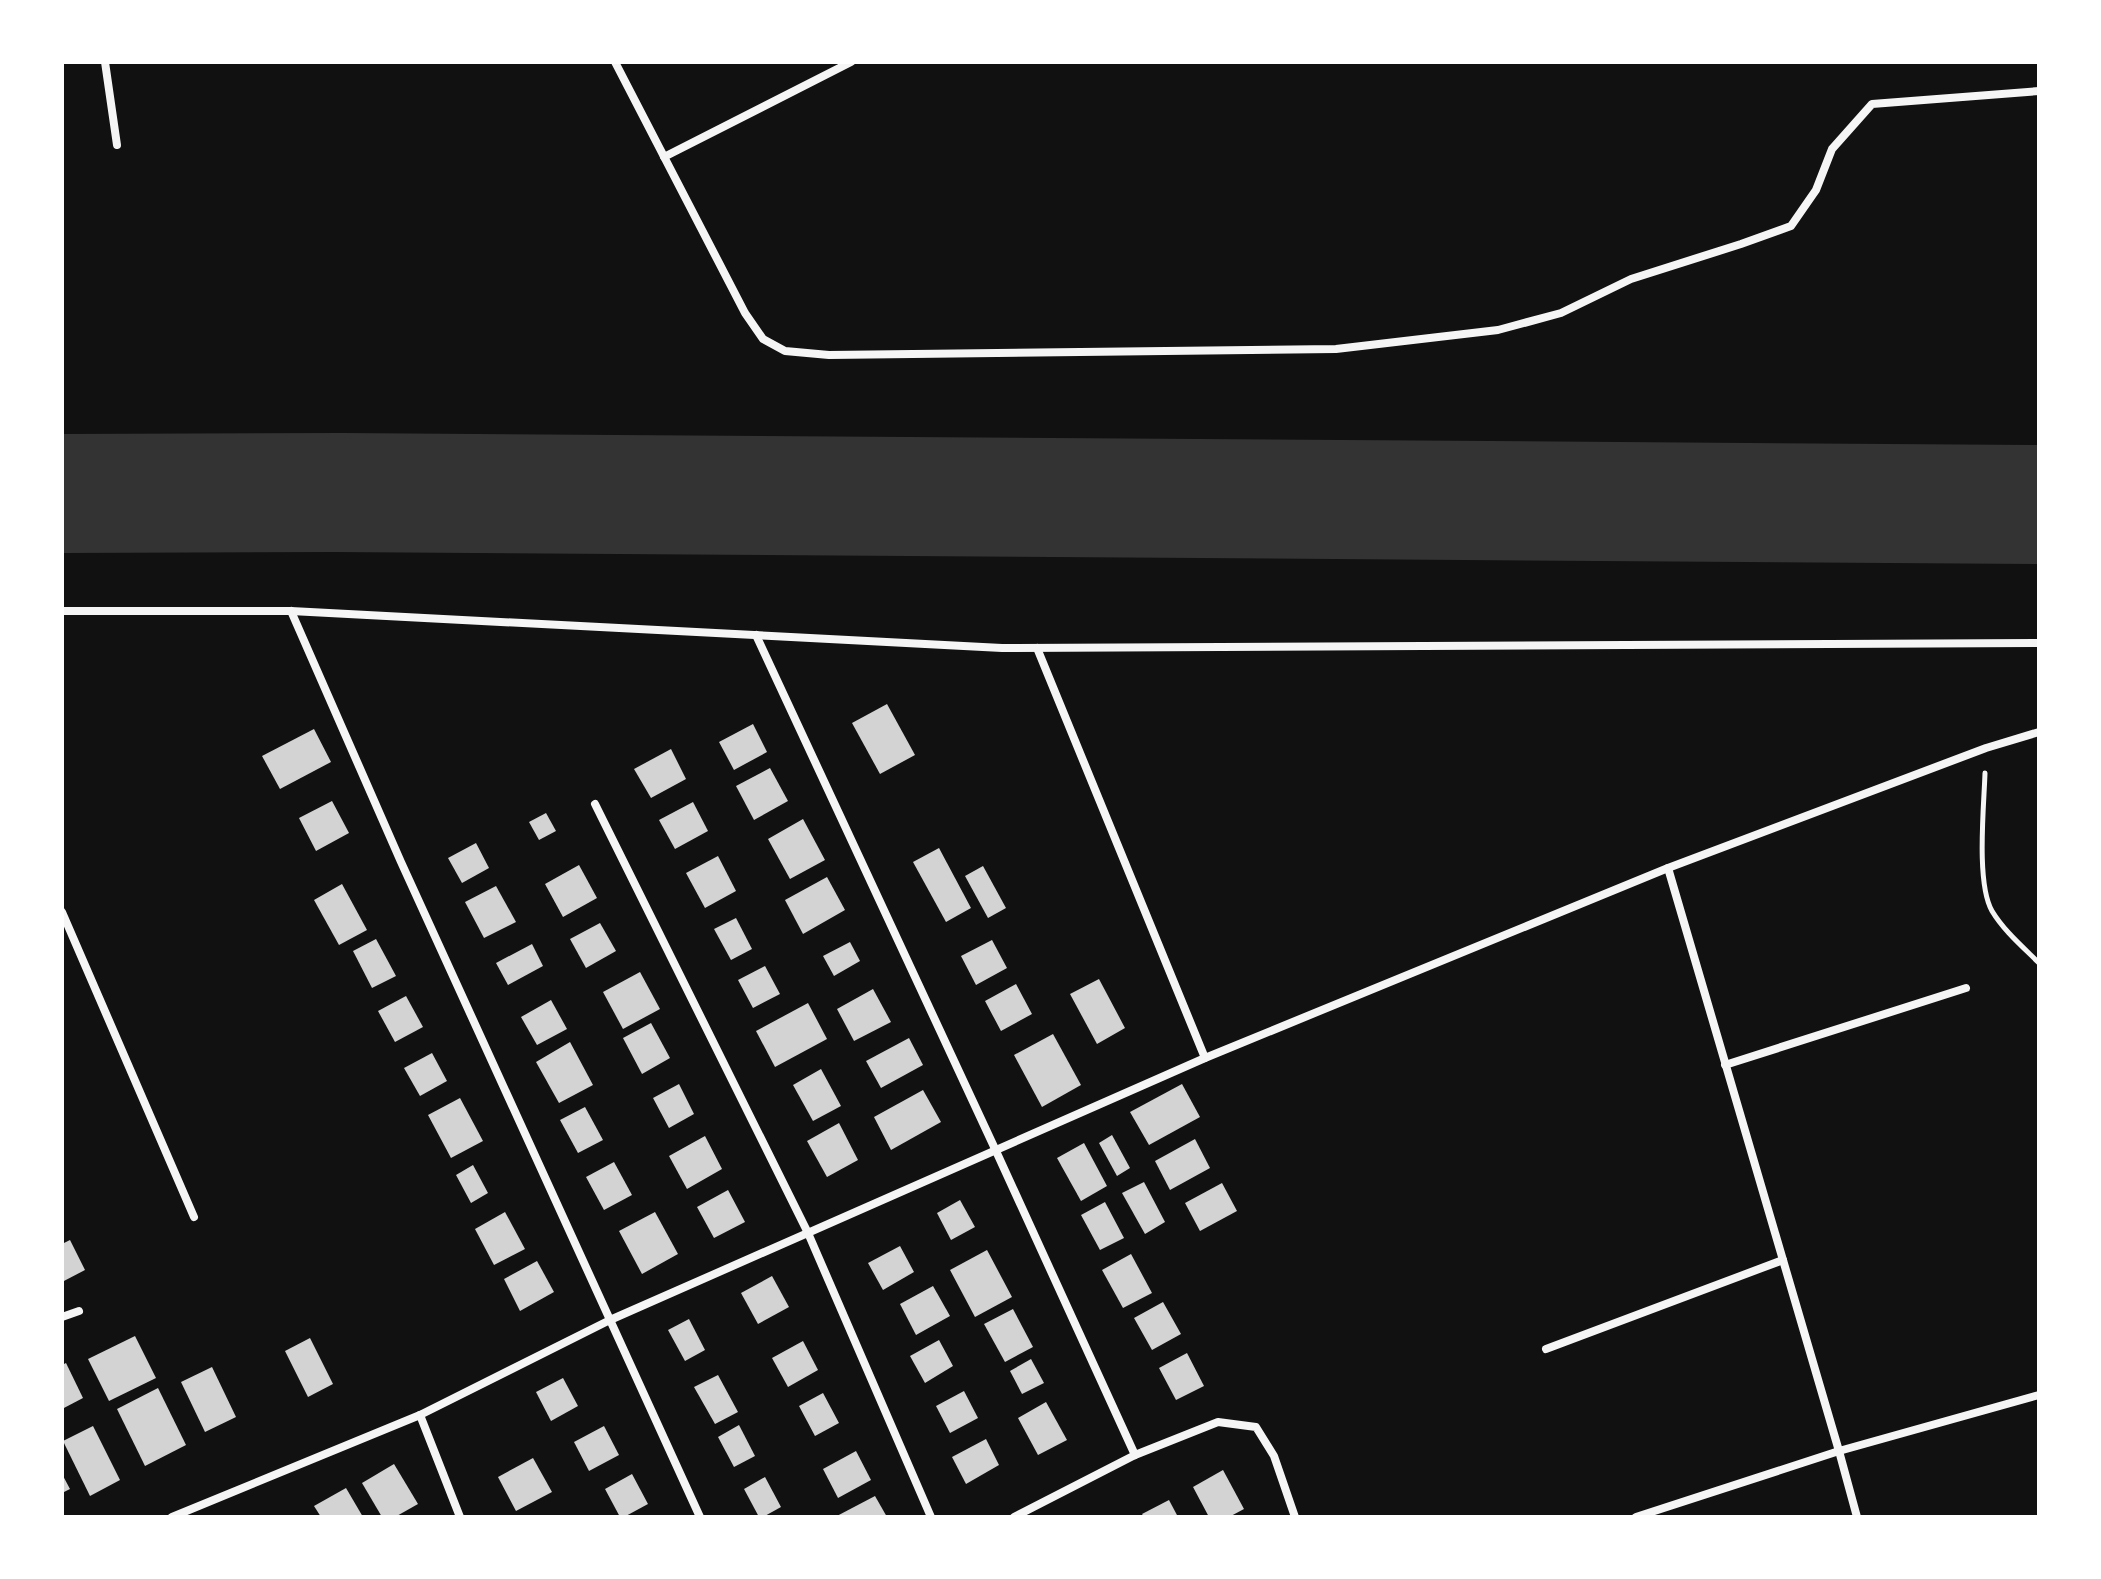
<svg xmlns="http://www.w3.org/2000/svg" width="2101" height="1579" font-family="'Archivo Narrow',sans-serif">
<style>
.water{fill:#333}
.building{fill:#d3d3d3}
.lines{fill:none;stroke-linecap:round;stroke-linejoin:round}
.path{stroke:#f5f5f5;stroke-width:5}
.minor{stroke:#f5f5f5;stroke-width:8}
</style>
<rect width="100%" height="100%" fill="#111"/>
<path class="water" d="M342,433L2039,445V564L334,552L62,553V434Z"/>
<g class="building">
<path d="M887,704L915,755L880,774L852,723Z"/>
<path d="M753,724L767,752L734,770L719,742Z"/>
<path d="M314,729L331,762L280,789L262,756Z"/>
<path d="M671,749L686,779L651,798L634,769Z"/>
<path d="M770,768L788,801L754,820L736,786Z"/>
<path d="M332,801L349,833L316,851L299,818Z"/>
<path d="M693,802L708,831L675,849L659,820Z"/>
<path d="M546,813L556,831L539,840L529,822Z"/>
<path d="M803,819L825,860L790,879L768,839Z"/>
<path d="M476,843L489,868L462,883L448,858Z"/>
<path d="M939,848L971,908L946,922L913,862Z"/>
<path d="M718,856L736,891L705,908L686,873Z"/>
<path d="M579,865L597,898L563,917L545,884Z"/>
<path d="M983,866L1006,908L988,918L965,876Z"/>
<path d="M827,877L845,910L803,934L785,900Z"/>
<path d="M342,884L367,930L339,945L314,900Z"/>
<path d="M496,886L516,922L484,938L465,902Z"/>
<path d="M736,918L752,949L731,960L714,929Z"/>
<path d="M600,923L616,951L586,968L570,939Z"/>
<path d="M376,939L396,976L372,988L353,951Z"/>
<path d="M992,940L1007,968L976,985L961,956Z"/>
<path d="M850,942L860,961L834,976L823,956Z"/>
<path d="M532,944L543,966L508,985L496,963Z"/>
<path d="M765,966L780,994L753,1008L738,980Z"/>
<path d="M640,972L660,1009L623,1029L603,992Z"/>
<path d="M1099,979L1125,1028L1097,1044L1070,994Z"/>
<path d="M1016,984L1032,1014L1001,1031L985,1001Z"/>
<path d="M873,989L891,1022L854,1041L837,1009Z"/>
<path d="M406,996L423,1027L395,1042L378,1011Z"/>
<path d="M551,1000L567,1029L537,1045L521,1017Z"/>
<path d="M808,1003L827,1039L775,1067L756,1031Z"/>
<path d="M651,1023L670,1058L642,1074L623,1038Z"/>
<path d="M1053,1034L1081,1085L1042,1107L1014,1055Z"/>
<path d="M909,1038L923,1065L881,1088L866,1061Z"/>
<path d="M570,1042L593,1085L559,1103L536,1062Z"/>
<path d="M432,1053L447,1081L420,1096L404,1068Z"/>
<path d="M821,1069L841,1106L813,1121L793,1085Z"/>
<path d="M679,1084L694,1114L669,1128L653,1098Z"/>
<path d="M1182,1084L1200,1117L1149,1145L1130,1112Z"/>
<path d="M923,1090L941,1122L891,1150L874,1117Z"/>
<path d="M460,1098L483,1141L451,1158L428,1115Z"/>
<path d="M585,1107L603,1140L578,1153L560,1120Z"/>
<path d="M839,1123L858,1160L827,1177L807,1141Z"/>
<path d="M1112,1135L1130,1168L1117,1176L1099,1143Z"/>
<path d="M705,1136L722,1169L687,1189L669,1156Z"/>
<path d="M1195,1139L1210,1168L1170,1190L1155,1161Z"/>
<path d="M1084,1143L1107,1186L1081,1201L1057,1158Z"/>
<path d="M614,1162L632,1195L604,1210L586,1177Z"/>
<path d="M473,1165L488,1193L471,1203L456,1175Z"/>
<path d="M1144,1182L1165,1222L1145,1234L1122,1193Z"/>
<path d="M1222,1183L1237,1211L1200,1231L1185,1203Z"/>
<path d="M728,1190L745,1222L714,1238L697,1207Z"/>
<path d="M960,1200L975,1227L951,1240L937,1213Z"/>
<path d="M1105,1202L1124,1238L1100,1250L1081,1215Z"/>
<path d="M505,1212L525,1249L494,1265L475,1229Z"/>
<path d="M655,1212L678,1254L642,1274L619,1231Z"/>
<path d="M70,1240L85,1270L62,1282V1244Z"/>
<path d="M900,1246L914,1272L883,1290L868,1263Z"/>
<path d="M987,1250L1012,1297L975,1317L950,1270Z"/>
<path d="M1131,1254L1152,1293L1123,1308L1102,1270Z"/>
<path d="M537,1261L554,1292L520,1311L504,1279Z"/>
<path d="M772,1276L789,1307L758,1324L741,1293Z"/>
<path d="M933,1286L950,1316L916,1335L900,1304Z"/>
<path d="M1163,1302L1181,1334L1152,1350L1134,1318Z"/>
<path d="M1013,1309L1033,1347L1005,1362L984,1324Z"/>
<path d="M689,1319L705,1350L685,1361L668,1330Z"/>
<path d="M135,1336L156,1378L109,1401L88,1359Z"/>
<path d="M310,1338L333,1384L308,1397L285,1351Z"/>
<path d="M939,1340L953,1366L925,1383L910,1356Z"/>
<path d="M803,1341L818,1370L788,1387L772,1358Z"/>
<path d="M1187,1353L1204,1386L1176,1400L1159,1368Z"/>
<path d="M1031,1359L1044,1383L1022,1394L1010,1371Z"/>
<path d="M66,1363L83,1398L62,1409V1365Z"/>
<path d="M212,1367L236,1417L205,1432L181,1382Z"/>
<path d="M718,1375L738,1412L715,1424L694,1387Z"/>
<path d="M563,1378L578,1406L551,1421L536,1392Z"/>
<path d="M158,1388L186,1445L145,1466L117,1409Z"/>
<path d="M964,1391L978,1418L950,1433L936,1406Z"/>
<path d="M823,1393L839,1423L815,1436L799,1406Z"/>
<path d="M1046,1402L1067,1440L1038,1455L1018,1418Z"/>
<path d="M739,1425L755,1456L734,1467L718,1437Z"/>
<path d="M93,1426L120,1480L90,1496L63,1441Z"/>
<path d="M604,1426L619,1455L589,1471L574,1442Z"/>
<path d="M986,1439L999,1465L966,1484L952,1457Z"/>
<path d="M856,1451L871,1480L838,1498L823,1469Z"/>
<path d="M533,1458L552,1492L516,1511L498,1477Z"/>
<path d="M394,1464L418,1504L395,1517H382L362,1483Z"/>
<path d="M1223,1470L1244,1509L1229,1517H1209L1193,1487Z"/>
<path d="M62,1474L70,1489L62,1493Z"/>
<path d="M632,1474L648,1504L624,1517H620L605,1489Z"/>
<path d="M765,1477L781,1507L763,1517H759L744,1489Z"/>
<path d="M346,1488L363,1517H321L314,1506Z"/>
<path d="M875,1496L887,1517H835Z"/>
<path d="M1169,1500L1178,1517H1144L1142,1514Z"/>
</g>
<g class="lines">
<path class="path" d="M1985,773C1984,806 1976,883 1992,911C2004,931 2023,947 2039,963"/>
<g class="minor">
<path d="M105,62L117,145"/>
<path d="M615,62L745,313L763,339L785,351L829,355L1336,349L1498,330L1561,313L1631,279L1741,244L1791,226L1816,190L1832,149L1872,104L2039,91"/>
<path d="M664,157L851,62"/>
<path d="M62,611H291L1002,648L2039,643"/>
<path d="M291,611L401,862L700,1517"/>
<path d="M756,635L996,1151L1135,1455"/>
<path d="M1037,648L1205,1058"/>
<path d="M595,804L808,1233L931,1517"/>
<path d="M62,912L194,1217"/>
<path d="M1725,1065L1966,988"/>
<path d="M62,1317L79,1311"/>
<path d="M1546,1349L1783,1260"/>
<path d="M420,1415L460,1517"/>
<path d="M172,1517L420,1415L610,1320L1205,1058L1668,868L1986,748L2039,732"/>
<path d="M1014,1517L1135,1455L1218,1422L1256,1427L1274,1456L1295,1517"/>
<path d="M1636,1517L1839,1451L1668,868"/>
<path d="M1857,1517L1839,1451L2039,1395"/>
</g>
</g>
<rect width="2101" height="1579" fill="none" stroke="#ffffff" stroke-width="128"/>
</svg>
